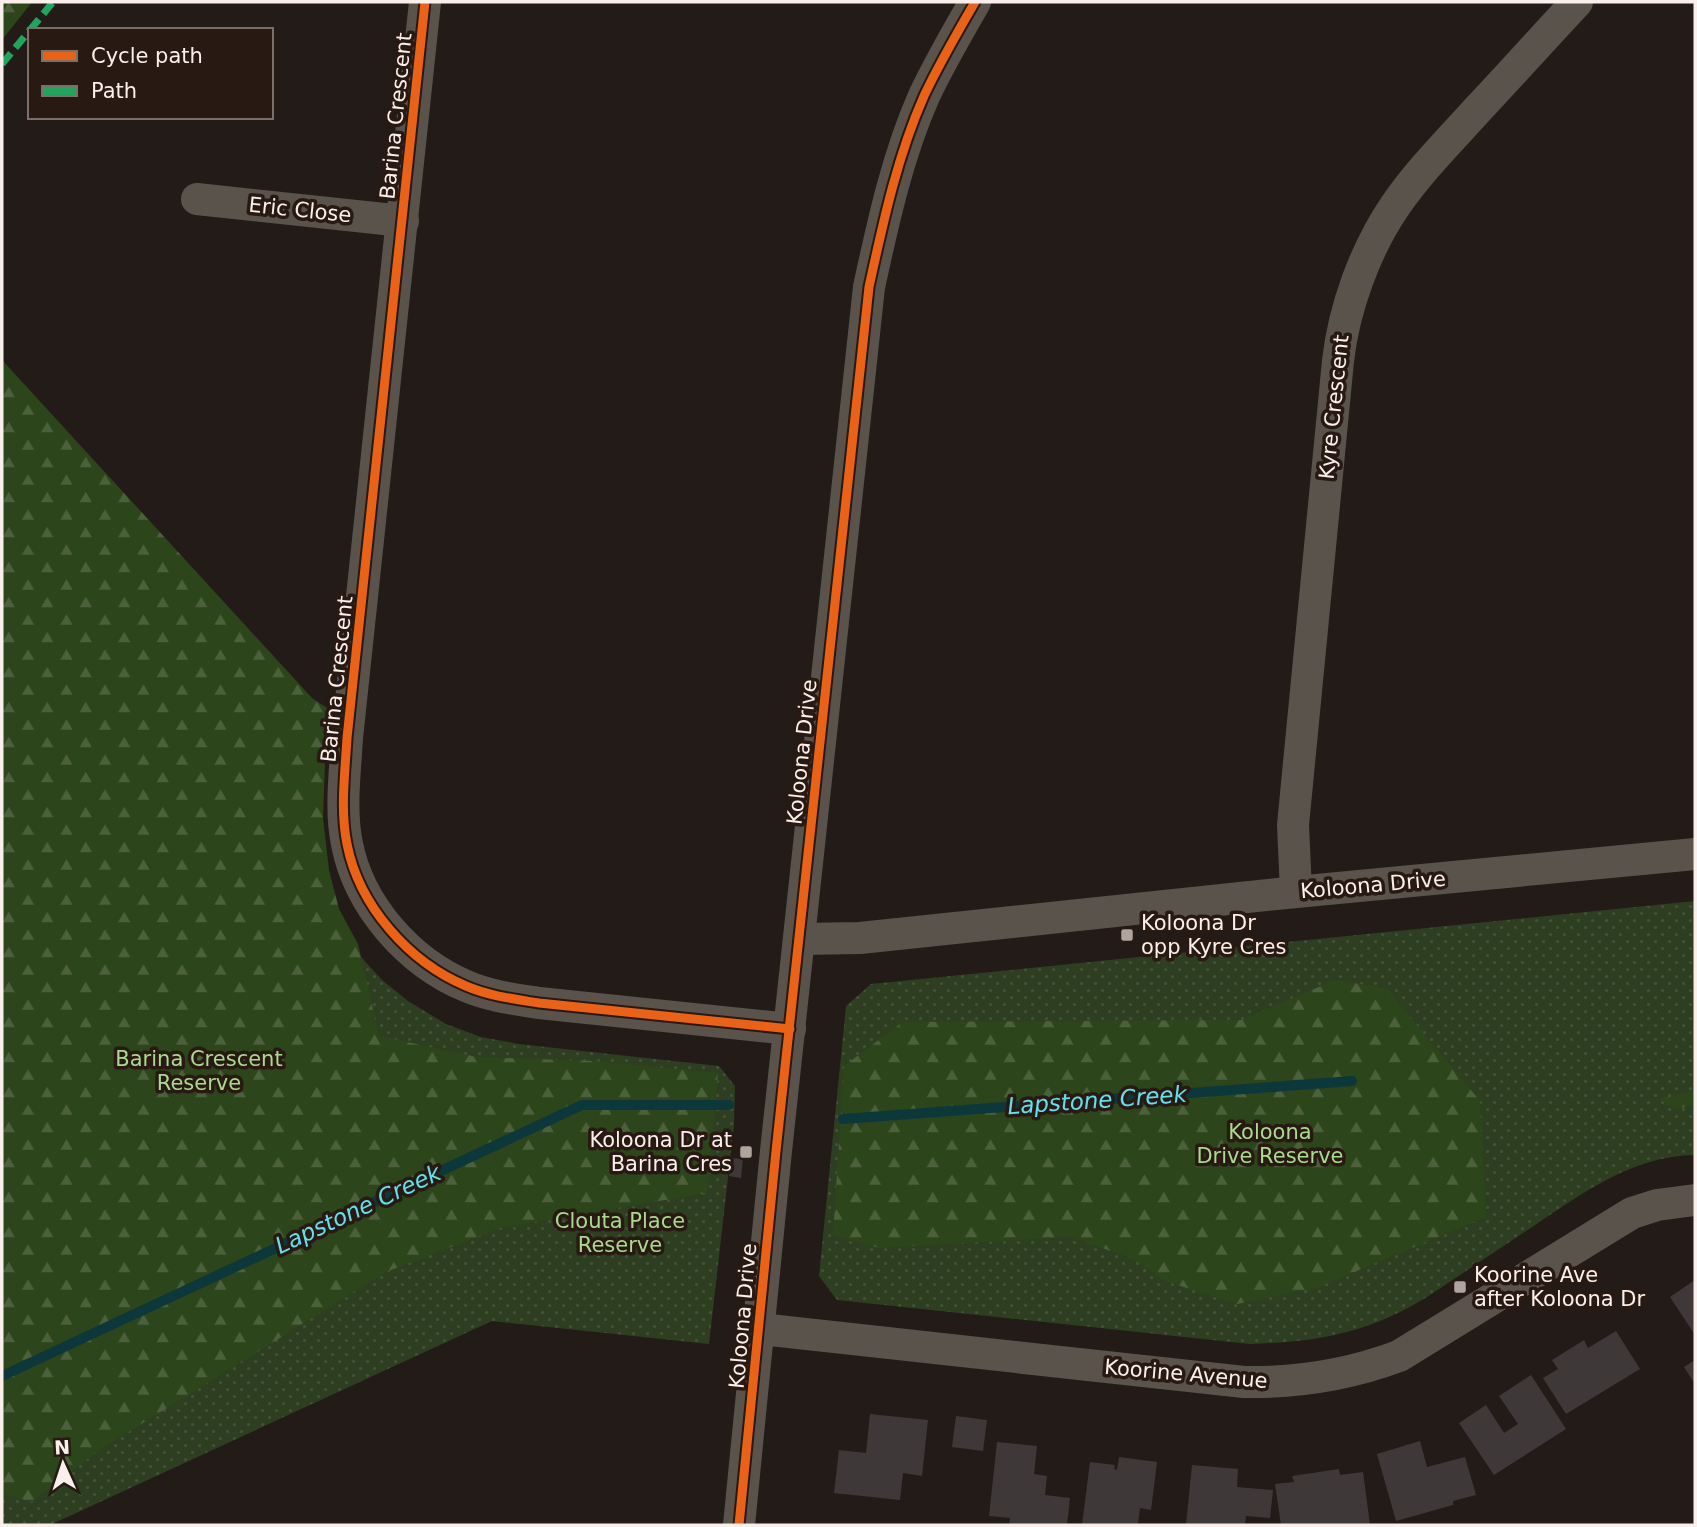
<svg xmlns="http://www.w3.org/2000/svg" width="1697" height="1527" font-family="'DejaVu Sans',sans-serif">
<style>
.grass{fill:url(#grass-dots)}
.forest{fill:url(#forest-firs)}
.lines{fill:none;stroke-linecap:round;stroke-linejoin:round}
.stream{stroke:#0d383b;stroke-width:10}
.building{fill:#3e3938}
.street{stroke:#59534c;stroke-width:32}
.quiet{stroke:#20a55d;stroke-width:7;stroke-dasharray:14 7;stroke-linecap:butt}
.cycleway-casing{stroke:#281912;stroke-width:13}
.cycleway{stroke:#ea6118;stroke-width:9}
.poi-dot{fill:#afa5a0;stroke:#281912;stroke-width:2.5}
.labels{text-anchor:middle;dominant-baseline:central;stroke-width:7;stroke-linejoin:round;paint-order:stroke}
.street-label{font-size:21px;fill:#faefea;stroke:#281912}
.poi-label{font-size:21px;fill:#faefea;stroke:#281912;text-anchor:start}
.park-label{font-size:21px;fill:#a9da8f;stroke:#281912}
.water-label{font-size:23px;font-style:italic;fill:#62e1ec;stroke:#281912}
</style>
<defs>
<pattern id="grass-dots" width="8" height="8" patternUnits="userSpaceOnUse" patternTransform="scale(1.75)"><rect width="8" height="8" fill="#2d3e21"/><path d="M2 2h.1M6 6h.1" fill="none" stroke="#425137" stroke-width="1.8" stroke-linecap="round"/></pattern>
<pattern id="forest-firs" width="22" height="20" patternUnits="userSpaceOnUse" patternTransform="scale(1.75)"><rect width="22" height="20" fill="#2c451a"/><path d="M5 1l3.5 6h-7zM16 11l3.5 6h-7z" fill="#4c603b"/></pattern>
</defs>
<rect width="100%" height="100%" fill="#231b17"/>
<g class="grass">
<path d="M2,360L304,814L352,947L382,980L408,1001L446,1024L481,1037L519,1044L719,1066L735,1086L734,1125L709,1344L492,1321L50,1525H2Z"/>
<path d="M1695,901V1155C1632,1156 1585,1192 1535,1225C1499,1249 1463,1273 1427,1297C1368,1333 1318,1342 1250,1344L837,1300L819,1276L846,1006L871,984Z"/>
</g>
<g class="forest">
<path d="M2,2H32L2,40Z"/>
<path d="M2,360L312,698L327,708L323,818L329,870L339,909L358,944L379,1036L477,1057L594,1061L718,1073L707,1193L503,1227L386,1272L101,1449L31,1502L2,1493Z"/>
<path d="M1335,980L1386,988L1480,1101L1486,1217L1316,1288L1237,1304L1165,1281L1132,1258L1069,1237L879,1248L833,1235L844,1066L903,1022L1242,1020Z"/>
<path d="M1695,1091V1105L1675,1109L1659,1099Z"/>
</g>
<g class="lines">
<g class="stream">
<path d="M843,1119L1352,1081"/>
<path d="M2,1376L582,1105H729"/>
</g>
</g>
<g class="building">
<path d="M731,1158L743,1159L741,1178L729,1176Z"/>
<path d="M1695,1280V1335L1670,1297Z"/>
<path d="M1616,1331L1640,1369L1566,1414L1543,1378L1558,1369L1552,1360L1584,1340L1588,1348Z"/>
<path d="M1695,1360V1384L1684,1367Z"/>
<path d="M1531,1375L1566,1429L1494,1475L1459,1423L1486,1405L1504,1433L1518,1424L1499,1396Z"/>
<path d="M870,1414L928,1420L922,1476L903,1473L900,1500L834,1493L839,1450L866,1453Z"/>
<path d="M956,1416L987,1420L983,1451L952,1447Z"/>
<path d="M1420,1441L1427,1467L1465,1457L1476,1495L1453,1501V1505L1396,1521L1377,1454Z"/>
<path d="M997,1442L1037,1446L1034,1474L1047,1476L1045,1495L1070,1498L1067,1525H1009L1010,1518L989,1516Z"/>
<path d="M1119,1457L1157,1462L1151,1510L1140,1508L1138,1525H1082L1090,1462L1115,1465L1114,1469L1117,1470Z"/>
<path d="M1192,1465L1238,1469L1237,1487L1273,1490L1270,1518L1246,1516L1245,1525H1186Z"/>
<path d="M1339,1469L1340,1475L1363,1472L1370,1525H1281L1275,1484L1294,1482L1292,1476Z"/>
</g>
<g class="lines">
<g class="street">
<path d="M425,2L347,738C345,773 340,810 347,844C359,906 409,962 466,986C489,996 514,999 539,1003L790,1029"/>
<path d="M197,199L403,221"/>
<path d="M1296,892L1293,825L1338,361C1344,308 1365,250 1395,206C1419,171 1450,140 1479,108C1512,73 1544,37 1577,2"/>
<path d="M800,939L860,938L1296,892L1695,854"/>
<path d="M760,1329L1244,1382C1298,1383 1348,1375 1399,1356L1632,1213L1657,1205L1695,1200"/>
<path d="M739,1525L776,1151L869,287C883,223 897,157 924,96C939,64 957,33 975,2"/>
</g>
<g class="quiet">
<path d="M30,30L53,2"/>
<path d="M2,64L30,30"/>
</g>
<g class="cycleway-casing">
<g id="cycleway">
<path d="M425,2L347,738C345,773 340,810 347,844C359,906 409,962 466,986C489,996 514,999 539,1003L790,1029"/>
<path d="M739,1525L776,1151L869,287C883,223 897,157 924,96C939,64 957,33 975,2"/>
</g>
</g>
<use href="#cycleway" class="cycleway"/>
</g>
<g class="poi-dot">
<rect x="1120" y="928" width="14" height="14" rx="3.5"/>
<rect x="739" y="1145" width="14" height="14" rx="3.5"/>
<rect x="1453" y="1280" width="14" height="14" rx="3.5"/>
</g>
<g class="labels">
<g class="street-label">
<text transform="translate(396 116) rotate(-84)">Barina Crescent</text>
<text transform="translate(300 210) rotate(6)">Eric Close</text>
<text transform="translate(1334 407) rotate(-84)">Kyre Crescent</text>
<text transform="translate(337 679) rotate(-84)">Barina Crescent</text>
<text transform="translate(802 752) rotate(-84)">Koloona Drive</text>
<text transform="translate(1373 885) rotate(-5)">Koloona Drive</text>
<text transform="translate(743 1316) rotate(-85)">Koloona Drive</text>
<text transform="translate(1186 1374) rotate(5)">Koorine Avenue</text>
</g>
<g class="poi-label">
<text x="1141" y="923">Koloona Dr<tspan x="1141" dy="24">opp Kyre Cres</tspan></text>
<text x="732" y="1140" text-anchor="end">Koloona Dr at<tspan x="732" dy="24">Barina Cres</tspan></text>
<text x="1474" y="1275">Koorine Ave<tspan x="1474" dy="24">after Koloona Dr</tspan></text>
</g>
<g class="park-label">
<text x="199" y="1059">Barina Crescent<tspan x="199" dy="24">Reserve</tspan></text>
<text x="1270" y="1132">Koloona<tspan x="1270" dy="24">Drive Reserve</tspan></text>
<text x="620" y="1221">Clouta Place<tspan x="620" dy="24">Reserve</tspan></text>
</g>
<g class="water-label">
<text transform="translate(1097 1100) rotate(-4)">Lapstone Creek</text>
<text transform="translate(358 1209) rotate(-25)">Lapstone Creek</text>
</g>
</g>
<rect width="1697" height="1527" fill="none" stroke="#faefea" stroke-width="7"/>
<rect x="28" y="28" width="245" height="91" fill="#281912" stroke="#7c6f68" stroke-width="2"/>
<rect x="42" y="51" width="35" height="10" fill="#ea6118" stroke="#7c6f68" stroke-width="2"/>
<text x="91" y="63" font-size="21" fill="#faefea">Cycle path</text>
<rect x="42" y="86" width="35" height="10" fill="#20a55d" stroke="#7c6f68" stroke-width="2"/>
<text x="91" y="98" font-size="21" fill="#faefea">Path</text>
<g transform="translate(63 1464) rotate(357)" stroke="#281912" stroke-width="5" paint-order="stroke">
<path d="M0-5L12 26L0 18L-12 26Z" fill="#faefea"/>
<text y="-10" font-size="19" font-weight="bold" text-anchor="middle" fill="#faefea">N</text>
</g>
</svg>
